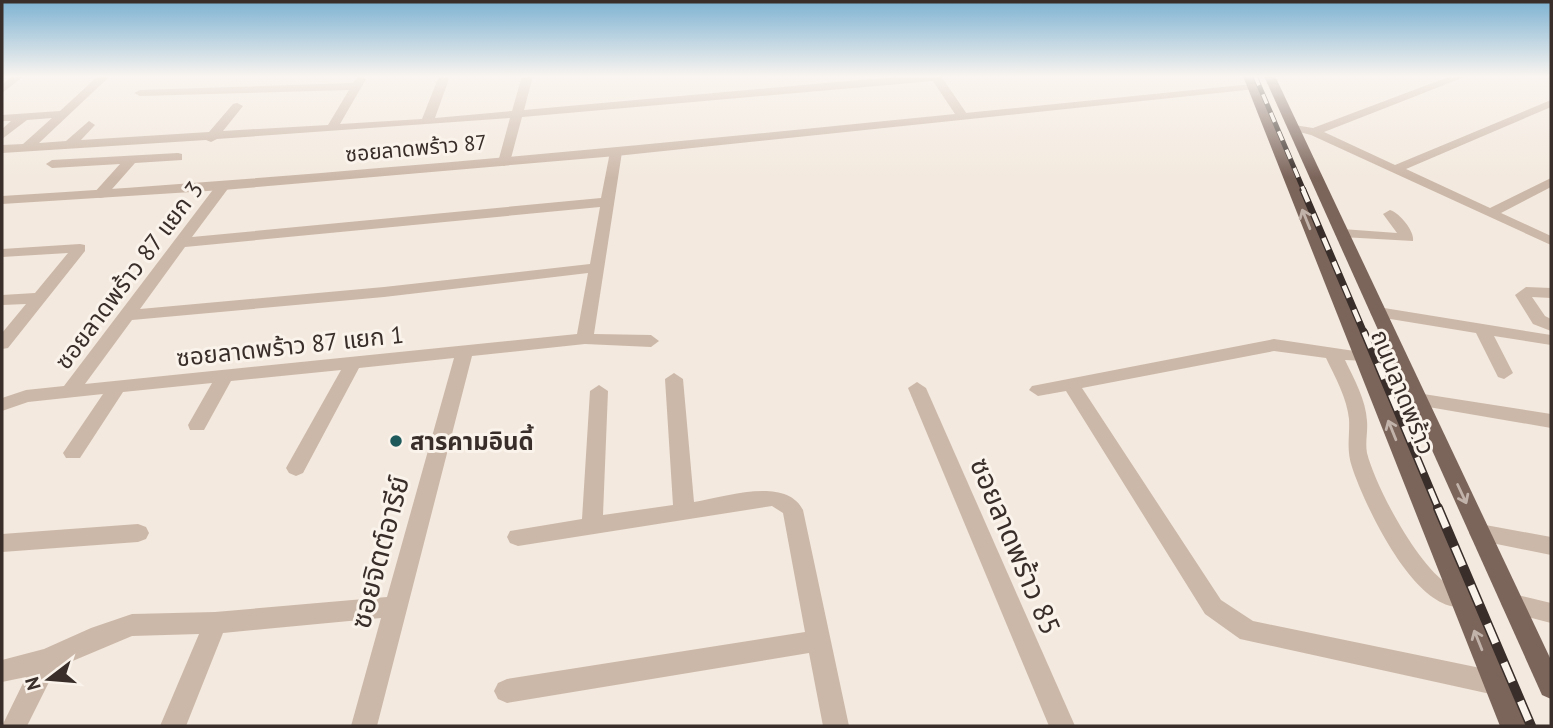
<svg xmlns="http://www.w3.org/2000/svg" width="1553" height="728" font-family="'PT Sans','Noto Sans Thai',sans-serif">
<style>
.lines{fill:none;stroke-linecap:round;stroke-linejoin:round}
.minor{fill:#ccb8a9;fill-rule:evenodd}
.tertiary{fill:#ccb8a9;fill-rule:evenodd}
.primary{fill:#7b645a;fill-rule:evenodd}
.rail-far3-casing{stroke:#392e29;stroke-width:5}
.rail-far2-casing{stroke:#392e29;stroke-width:7}
.rail-far1-casing{stroke:#392e29;stroke-width:8}
.rail-casing{stroke:#392e29;stroke-width:10}
.rail-far3{stroke:#faf3eb;stroke-width:3.5;stroke-dasharray:10;stroke-linecap:butt}
.rail-far2{stroke:#faf3eb;stroke-width:4.5;stroke-dasharray:13;stroke-linecap:butt}
.rail-far1{stroke:#faf3eb;stroke-width:5;stroke-dasharray:17;stroke-linecap:butt}
.rail{stroke:#faf3eb;stroke-width:7;stroke-dasharray:21;stroke-linecap:butt}
.oneway{stroke:#c1b3aa}
.poi-dot{fill:#1e595b;stroke:#faf3eb;stroke-width:2.5}
.labels{text-anchor:middle;dominant-baseline:central;stroke-width:6;stroke-linejoin:round;paint-order:stroke}
.far-street-label{font-size:21px;fill:#392e29;stroke:#faf3eb}
.street-label{font-size:24px;fill:#392e29;stroke:#faf3eb}
.poi-label{font-size:24px;font-weight:bold;fill:#392e29;stroke:#faf3eb;text-anchor:start}
.near-street-label{font-size:28px;fill:#392e29;stroke:#faf3eb}
</style>
<rect width="100%" height="100%" fill="#f3e9de"/>
<g class="lines">
<g class="minor">
<path d="M12,76H24L2,93V85Z"/>
<path d="M98,76H110L39,143L66,141L89,121L95,125L81,140L209,132L233,104L237,103L243,106L223,131L328,125L349,90L140,96L134,93L140,90L353,83L358,76L366,79L340,124L422,119L439,76H450L435,118L512,111L522,76H533L524,110L905,76H941L969,117L959,120L933,81L522,117L510,162L504,166L498,162L510,118L217,139L211,142L206,140L2,153V145L23,144L52,118L27,120L2,139V129L11,121H2V115L60,111Z"/>
<path d="M1451,76H1467L1324,132L1395,165L1551,100V107L1406,169L1490,208L1551,178V187L1501,213L1551,236V245L1311,135L1288,129L1294,125L1313,128Z"/>
<path d="M616,148L622,152L594,334L651,335L659,341L651,347L585,344L472,356L377,726H351L381,618L223,633L186,726H160L199,634L132,636L56,668L27,726H2L26,677L2,682V660L44,649L91,628L132,614L215,612L387,597L454,358L359,368L303,473L296,476L289,473L286,468L341,370L231,381L204,430H190L188,425L212,383L123,392L80,458H66L63,453L103,394L28,402L2,411V398L26,390L64,386L218,183L223,182L230,186L192,237L601,198L610,152ZM600,207L590,264L384,287L140,309L185,247ZM588,273L577,334L85,384L132,320L384,297Z"/>
<path d="M178,153L182,154V160L135,163L105,197L100,198L93,194L120,164L52,168L46,164L52,160Z"/>
<path d="M1390,210C1400,213 1415,232 1413,241L1342,237L1335,233L1342,229L1397,233L1383,214Z"/>
<path d="M80,244L85,245V251L8,348L2,349V333L26,304L2,305V295L35,293L68,253L2,257V249Z"/>
<path d="M1526,287L1551,288V298L1532,297L1545,316L1551,319V331L1533,324L1515,295Z"/>
<path d="M1378,307L1551,335V345L1494,336L1513,373L1504,379L1498,377L1476,333L1372,316L1370,312Z"/>
<path d="M1274,339L1368,353L1371,357L1368,361L1345,360C1354,379 1366,400 1367,421C1368,432 1365,442 1367,453C1376,488 1418,566 1449,585C1454,588 1463,589 1469,591L1472,598L1469,605C1419,623 1364,504 1352,467C1346,449 1350,436 1349,419C1347,398 1335,377 1326,358L1274,351L1082,388L1221,600L1253,621L1495,671L1504,675L1507,683L1504,691L1495,695L1240,639L1205,614L1066,391L1038,396L1029,390L1032,386Z"/>
<path d="M674,373L683,379L694,502C725,497 786,476 803,510L849,726H823L809,653L507,703L498,699L494,691L498,683L507,679L805,632L783,513L772,506L518,546L510,543L507,537L510,531L582,519L590,391L599,385L608,391L603,515L673,505L665,379Z"/>
<path d="M917,382L926,388L1075,726H1049L908,388Z"/>
<path d="M1417,393L1551,414V428L1411,404L1408,399Z"/>
<path d="M138,524L146,527L149,533L146,539L138,542L2,552V534Z"/>
<path d="M1480,524L1551,537V555L1472,539L1469,533L1472,527Z"/>
<path d="M1513,594L1551,603V623L1505,611L1501,604L1505,597Z"/>
</g>
<path class="tertiary" d="M1252,84L1258,87L1256,89L616,156L223,190L2,204V196C420,170 836,126 1252,84Z"/>
<g class="primary">
<path d="M1243,76H1254L1526,726H1500Z"/>
<path d="M1264,76H1275L1551,660V699L1542,695Z"/>
</g>
<g class="rail-far3-casing">
<path id="rail-far3" d="M1255,76L1304,191"/>
</g>
<g class="rail-far2-casing">
<path id="rail-far2" d="M1303,190L1364,333"/>
</g>
<g class="rail-far1-casing">
<path id="rail-far1" d="M1364,332L1439,510"/>
</g>
<g class="rail-casing">
<path id="rail" d="M1438,508L1531,726"/>
</g>
<use href="#rail-far3" class="rail-far3"/>
<use href="#rail-far2" class="rail-far2"/>
<use href="#rail-far1" class="rail-far1"/>
<use href="#rail" class="rail"/>
</g>
<defs><path id="oneway-shaft" d="M-6 0H5M1.5-3L5.5 0L1.5 3" fill="none" stroke-width="1.6" stroke-linecap="round" stroke-linejoin="round" transform="scale(1.75)"/></defs>
<g class="oneway">
<use href="#oneway-shaft" transform="translate(1306 219) rotate(-112)"/>
<use href="#oneway-shaft" transform="translate(1392 430) rotate(-112)"/>
<use href="#oneway-shaft" transform="translate(1462 494) rotate(65)"/>
<use href="#oneway-shaft" transform="translate(1478 640) rotate(-112)"/>
</g>
<linearGradient id="sky" x2="0" y2="1"><stop stop-color="#7db2d2"/><stop offset="0.43" stop-color="#faf5f0"/><stop offset="1" stop-color="#faf5f0" stop-opacity="0"/></linearGradient>
<rect width="1553" height="178" fill="url(#sky)"/>
<circle class="poi-dot" cx="396" cy="441" r="7"/>
<g class="labels">
<g class="far-street-label">
<text transform="translate(416 148) rotate(-5)">ซอยลาดพร้าว 87</text>
</g>
<g class="street-label">
<text transform="translate(129 275) rotate(-53)">ซอยลาดพร้าว 87 แยก 3</text>
<text transform="translate(290 346) rotate(-6)">ซอยลาดพร้าว 87 แยก 1</text>
<text transform="translate(1403 392) rotate(68)">ถนนลาดพร้าว</text>
</g>
<g class="poi-label">
<text x="410" y="441">สารคามอินดี้</text>
</g>
<g class="near-street-label">
<text transform="translate(1016 546) rotate(67)">ซอยลาดพร้าว 85</text>
<text transform="translate(379 552) rotate(-75)">ซอยจิตต์อารีย์</text>
</g>
</g>
<rect width="1553" height="728" fill="none" stroke="#392e29" stroke-width="7"/>
<g transform="translate(49 679) rotate(254)" stroke="#faf3eb" stroke-width="5" paint-order="stroke">
<path d="M0-5L12 26L0 18L-12 26Z" fill="#392e29"/>
<text y="-10" font-size="19" font-weight="bold" text-anchor="middle" fill="#392e29">N</text>
</g>
</svg>
